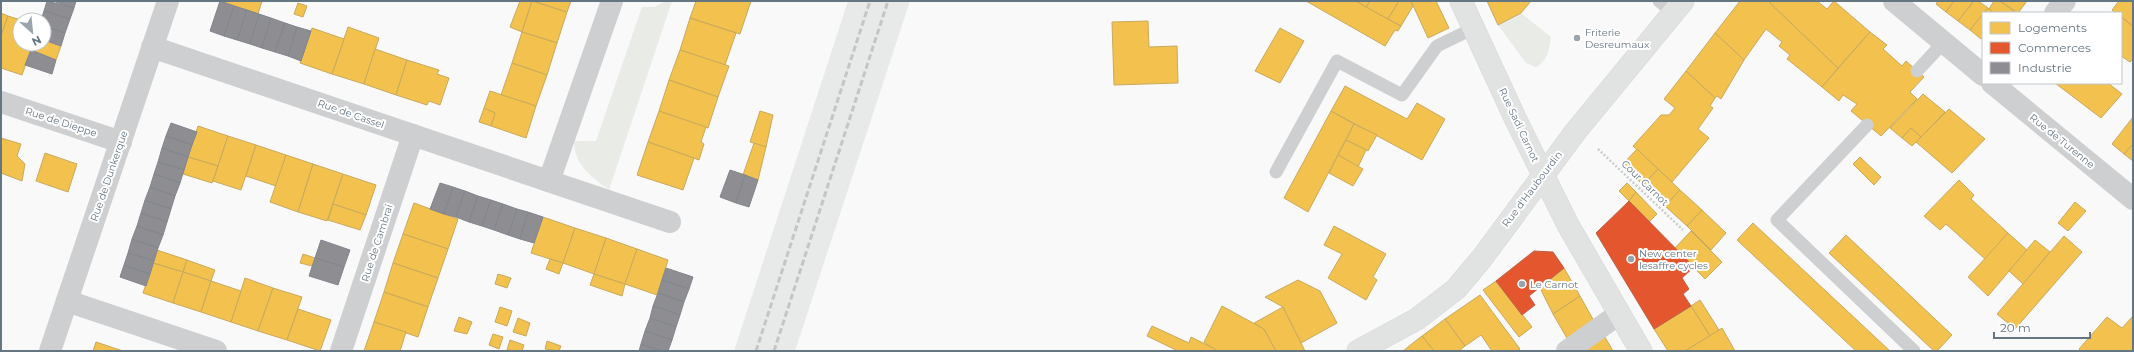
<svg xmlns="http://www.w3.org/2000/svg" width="2134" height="352" font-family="Montserrat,sans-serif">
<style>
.built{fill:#e8e9e9}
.green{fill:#e8ebe6}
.homes{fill:#f2c14e;stroke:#c8aa5e}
.shops{fill:#e4572e;stroke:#be6048}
.industry{fill:#8d8d92;stroke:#81868e}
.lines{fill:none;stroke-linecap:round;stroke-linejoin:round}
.secondary-casing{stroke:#d5d6d7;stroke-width:23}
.path{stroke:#cbcccd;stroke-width:2.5;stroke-dasharray:2 2;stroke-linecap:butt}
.lane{stroke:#cecfd0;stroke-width:13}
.street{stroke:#cecfd0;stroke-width:22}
.secondary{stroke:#e1e2e2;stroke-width:22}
.rail{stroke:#c3c5c6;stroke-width:3;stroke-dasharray:6 3;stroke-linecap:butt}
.poi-dot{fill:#99a4ac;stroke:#fff;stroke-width:1.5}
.labels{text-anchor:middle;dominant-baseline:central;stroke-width:4;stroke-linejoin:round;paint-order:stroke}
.poi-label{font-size:10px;fill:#657683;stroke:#fff;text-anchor:start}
.street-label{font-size:10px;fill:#657683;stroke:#fff}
</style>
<rect width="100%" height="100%" fill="#f9f9f9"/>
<path class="built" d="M848,1H910L795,351H734Z"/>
<g class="green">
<path d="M666,1H672L609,190C592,177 574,165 574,141H596L642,7H654Z"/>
<path d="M1521,13L1551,37C1549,49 1548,61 1536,67L1526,63L1498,25Z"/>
</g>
<g class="homes">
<path d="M220,1H262L258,14Z"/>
<path d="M520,1H532L522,32L510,27Z"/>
<path d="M532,1L567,12L557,43L522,32Z"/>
<path d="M533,1H571L567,12Z"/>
<path d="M696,1H751L740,34L690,18Z"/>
<path d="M1306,1H1356L1401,26L1398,31L1395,30L1385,46Z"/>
<path d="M1356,1H1370L1366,7Z"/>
<path d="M1370,1H1399L1388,19L1366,7Z"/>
<path d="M1399,1H1411L1413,6L1401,26L1388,19Z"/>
<path d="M1411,1H1436L1449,28L1428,38Z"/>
<path d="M1487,1H1531L1521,13L1498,25Z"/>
<path d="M1740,1H1768L1838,68L1822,87L1787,59L1790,55L1779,46L1782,42L1766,29L1744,60L1715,33Z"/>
<path d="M1768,1H1817L1827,9L1834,1L1870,32L1838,68Z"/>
<path d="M1938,1H1954L1946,12L1936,4Z"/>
<path d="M1954,1H1974L1958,21L1946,12Z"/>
<path d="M1974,1H1978L1988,8L1970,30L1958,21Z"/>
<path d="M1994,1H2000L2016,13H1994L1989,9Z"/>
<path d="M2000,1H2027L2018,13Z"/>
<path d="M2119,1H2133V26L2121,17V13H2116L2112,10Z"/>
<path d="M298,3L307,6L303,17L294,14Z"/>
<path d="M1988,8L1989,9L1994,13H1984Z"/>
<path d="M1,13L8,16L1,36Z"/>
<path d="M1983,14V37L1981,39L1970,30Z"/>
<path d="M8,16L21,20L20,44H33L22,75L1,68V36Z"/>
<path d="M2121,17L2133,26V59L2130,62L2121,56Z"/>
<path d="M690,18L736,33L725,65L680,50Z"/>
<path d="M1148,21L1149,47L1177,46L1178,83L1114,85L1112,22Z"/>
<path d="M348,27L379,38L364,84L332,74Z"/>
<path d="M312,28L344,39L332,74L300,63Z"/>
<path d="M1280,28L1304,41L1280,83L1255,71Z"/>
<path d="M522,32L557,43L547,75L512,63Z"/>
<path d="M1870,32L1887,45L1883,49L1902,66L1906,61L1924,77L1910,92L1917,99L1881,136L1851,111L1857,104L1843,95L1839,101L1822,87Z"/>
<path d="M1715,33L1744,60L1721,99L1717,96L1715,98L1686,71Z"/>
<path d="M44,40L61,46L56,60L31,50L33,44H44Z"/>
<path d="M375,49L407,60L396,95L364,84Z"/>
<path d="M680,50L729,66L718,97L669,80Z"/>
<path d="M407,60L439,70L437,74L449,78L440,105L429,101L427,105L396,95Z"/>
<path d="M512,63L547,75L536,106L501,95Z"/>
<path d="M1686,71L1715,98L1710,106L1713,108L1698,129L1709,138L1672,182L1633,146L1661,115H1669L1675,108L1664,99Z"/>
<path d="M669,80L718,97L708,128L659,111Z"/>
<path d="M2055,83H2108L2122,94L2101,118Z"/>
<path d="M1345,86L1407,119L1417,103L1445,119L1422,160L1331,111Z"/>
<path d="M490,91L536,106L526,138L491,126L495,113L484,108Z"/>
<path d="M1923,94L1945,112L1921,137L1911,128L1902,138L1890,128Z"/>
<path d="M484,108L495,113L491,126L479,122Z"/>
<path d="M1949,109L1985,139L1952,173L1916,142Z"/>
<path d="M659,111L706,127L701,142L704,144L699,160L648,142Z"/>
<path d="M760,111L773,115L766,147L750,142Z"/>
<path d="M1331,111L1354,124L1308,212L1284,198Z"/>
<path d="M2133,117V144L2124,154L2112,144Z"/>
<path d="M1354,124L1377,135L1368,151L1346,140Z"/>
<path d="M198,126L228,136L218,166L188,157Z"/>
<path d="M1911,128L1921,137L1912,146L1902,138Z"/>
<path d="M228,136L256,145L241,190L213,181Z"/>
<path d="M1,138L21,144L17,156L25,164L22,181L1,173Z"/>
<path d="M1346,140L1366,150L1358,167L1338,155Z"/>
<path d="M648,142L694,158L683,190L637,175Z"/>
<path d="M754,143L766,147L758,180L743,175Z"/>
<path d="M2133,144V161L2124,154Z"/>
<path d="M256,145L286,155L276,186L246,176Z"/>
<path d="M1637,149L1658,169L1643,185L1622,165Z"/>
<path d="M45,153L77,164L68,192L36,181Z"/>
<path d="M286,155L313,164L298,212L270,202Z"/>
<path d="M1338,155L1363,169L1353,186L1329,173Z"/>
<path d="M188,157L218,166L212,183L183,174Z"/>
<path d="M1860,157L1881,177L1874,185L1853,164Z"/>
<path d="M313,164L343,174L327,221L298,212Z"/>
<path d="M1658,169L1680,190L1665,206L1643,185Z"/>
<path d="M343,174L376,185L366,215L333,204Z"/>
<path d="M1959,180L1974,195L1971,199L2008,233L1985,259L1946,224L1940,230L1924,216Z"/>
<path d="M1627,183L1636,192L1629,201L1619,191Z"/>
<path d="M1680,190L1702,210L1687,226L1665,206Z"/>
<path d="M1636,192L1657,214L1649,222L1629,201Z"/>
<path d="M2075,202L2086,211L2068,231L2058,223Z"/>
<path d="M414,203L458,219L448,249L403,234Z"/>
<path d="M333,204L366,215L360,230L328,220Z"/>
<path d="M1702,210L1726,233L1711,250L1687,226Z"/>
<path d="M543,217L575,228L563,263L531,253Z"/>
<path d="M1753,223L1890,351H1856L1737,240Z"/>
<path d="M1334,226L1386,254L1373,277L1377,280L1366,300L1328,278L1342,254L1324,245Z"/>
<path d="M575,228L606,238L594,274L563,263Z"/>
<path d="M1691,231L1722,262L1705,279L1675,248Z"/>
<path d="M2008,233L2027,250L1988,296L1968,277Z"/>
<path d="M403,234L448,249L438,278L393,263Z"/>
<path d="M1846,235L1952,335L1937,351H1934L1829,253Z"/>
<path d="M2064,236L2082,252L2015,329L1997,314Z"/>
<path d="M606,238L637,249L625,284L594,274Z"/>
<path d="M2035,240L2050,252L2023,284L2009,271Z"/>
<path d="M637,249L668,260L657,295L625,284Z"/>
<path d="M157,250L187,260L183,272L153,263Z"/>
<path d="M303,254L315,258L312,266L300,263Z"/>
<path d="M550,259L563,263L559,274L546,269Z"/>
<path d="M187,260L215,270L211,281L183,272Z"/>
<path d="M153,263L183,272L173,303L143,293Z"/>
<path d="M393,263L438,278L428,307L384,292Z"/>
<path d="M1564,268L1580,296L1553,314L1540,288Z"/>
<path d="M183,272L211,281L201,312L173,303Z"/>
<path d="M498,274L511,278L507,288L495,284Z"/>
<path d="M594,274L625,284L622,296L590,285Z"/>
<path d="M245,278L273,288L258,331L231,322Z"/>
<path d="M1298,280L1320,291L1337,323L1301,343L1283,307L1265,297Z"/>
<path d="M211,281L241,291L231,322L201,312Z"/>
<path d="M1496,281L1532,327L1519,337L1483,290Z"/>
<path d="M273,288L302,297L287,340L258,331Z"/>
<path d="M384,292L428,307L418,337L374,322Z"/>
<path d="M1480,295L1520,349L1517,351H1492L1481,335L1465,346L1445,319Z"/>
<path d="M1580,296L1594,321L1568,340L1553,314Z"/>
<path d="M1700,300L1719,330L1710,336L1691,306Z"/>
<path d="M1222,306L1264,329L1276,351H1216L1204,342Z"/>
<path d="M1691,306L1710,336L1685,351H1668L1654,329Z"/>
<path d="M500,307L512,311L507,326L495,322Z"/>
<path d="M1283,307L1305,351H1276L1264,329L1254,323Z"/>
<path d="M298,309L331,320L320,351L287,340Z"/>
<path d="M2133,316V351H2081L2079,349L2107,317L2122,328Z"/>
<path d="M459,317L472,322L467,334L454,331Z"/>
<path d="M518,318L530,323L526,336L513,332Z"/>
<path d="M1445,319L1465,346L1459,351H1434L1422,336Z"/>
<path d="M374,322L406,332L400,351H364Z"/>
<path d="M1152,326L1189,343L1191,337L1215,349L1216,351H1178L1147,336Z"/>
<path d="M1722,328L1735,351H1685L1719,330Z"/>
<path d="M1602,332L1613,351H1580Z"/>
<path d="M493,334L503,337L499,349L489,345Z"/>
<path d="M1422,336L1434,351H1403L1413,343Z"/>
<path d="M510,340L524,345L522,351L507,350Z"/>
<path d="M547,341L561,346L559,351L545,349Z"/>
<path d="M96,342L123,351H93Z"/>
</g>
<g class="shops">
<path d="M1629,201L1694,267L1682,278L1689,289L1683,294L1691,306L1654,329L1596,233Z"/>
<path d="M1534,251L1553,252L1564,268L1529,296L1535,305L1522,315L1496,281Z"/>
</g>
<g class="industry">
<path d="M47,1L74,8L70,19L44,11Z"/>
<path d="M53,1H76L74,8Z"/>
<path d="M220,1L234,6L224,36L210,31Z"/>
<path d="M234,6L247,10L237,40L224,36Z"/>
<path d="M247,10L259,14L250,44L237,40Z"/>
<path d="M44,11L70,19L65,33L44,26V20H41Z"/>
<path d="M259,14L271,18L262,48L250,44Z"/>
<path d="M271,18L285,23L275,52L262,48Z"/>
<path d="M285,23L297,27L288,56L275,52Z"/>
<path d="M44,26L65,33L61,46L44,40Z"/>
<path d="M297,27L311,31L301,61L288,56Z"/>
<path d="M31,50L56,60L52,74L25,65Z"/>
<path d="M171,123L197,132L192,145L166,136Z"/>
<path d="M166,136L192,145L188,157L162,148Z"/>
<path d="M162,148L188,157L184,170L158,162Z"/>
<path d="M158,162L184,170L180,183L154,174Z"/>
<path d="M730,170L745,175L736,203L720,197Z"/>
<path d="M154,174L180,183L175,196L150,187Z"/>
<path d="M745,175L758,180L749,207L736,203Z"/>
<path d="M440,183L453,187L444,214L430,209Z"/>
<path d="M150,187L175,196L171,209L145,200Z"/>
<path d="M453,187L465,191L456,217L444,214Z"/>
<path d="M465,191L478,196L469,222L456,217Z"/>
<path d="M478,196L491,200L482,226L469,222Z"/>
<path d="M145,200L171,209L167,222L141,213Z"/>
<path d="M491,200L503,204L494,230L482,226Z"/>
<path d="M503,204L517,209L508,235L494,230Z"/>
<path d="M517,209L528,212L520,239L508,235Z"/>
<path d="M528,212L543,217L534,243L520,239Z"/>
<path d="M141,213L167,222L163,235L137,226Z"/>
<path d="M137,226L163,235L158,248L132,239Z"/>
<path d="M132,239L158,248L154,261L128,253Z"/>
<path d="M321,240L350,250L344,267L315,258Z"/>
<path d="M128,253L154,261L150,274L124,265Z"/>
<path d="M315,258L344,267L338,285L309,276Z"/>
<path d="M124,265L150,274L146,286L120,277Z"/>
<path d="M666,268L693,277L689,289L662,280Z"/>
<path d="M662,280L689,289L684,302L658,293Z"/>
<path d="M658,293L684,302L680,315L653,306Z"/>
<path d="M653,306L680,315L676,327L650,318Z"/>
<path d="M650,318L676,327L672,340L645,331Z"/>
<path d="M645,331L672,340L668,351H661L641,344Z"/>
<path d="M641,344L661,351H639Z"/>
</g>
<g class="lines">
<g class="secondary-casing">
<g id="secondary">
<path d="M1461,1L1515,118L1568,225L1641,351"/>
<path d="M1358,351L1417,319L1456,289L1482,258L1576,131L1683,1"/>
</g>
</g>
<path class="path" d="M1598,149L1683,230"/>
<g class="lane">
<path d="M1659,1L1674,13"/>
<path d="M1917,71L1944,42"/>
<path d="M1867,125L1777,220L1914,351"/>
<path d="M1276,172L1337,61L1402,95L1437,46L1474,28"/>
</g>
<g class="street">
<path d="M1894,1L1983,75"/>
<path d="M2055,13L2065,1"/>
<path d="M152,47L670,222"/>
<path d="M1992,83L2133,199"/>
<path d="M1,102L121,142"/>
<path d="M549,181L612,1"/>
<path d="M67,301L216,351"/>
<path d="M50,351L168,1"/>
<path d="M341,351L413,135"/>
<path d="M1567,351L1619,314"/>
</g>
<use href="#secondary" class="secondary"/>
<g class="rail">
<path d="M756,351L870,1"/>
<path d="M774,351L888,1"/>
</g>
</g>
<g class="poi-dot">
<circle cx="1577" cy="38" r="4"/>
<circle cx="1631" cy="259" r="4"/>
<circle cx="1522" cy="284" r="4"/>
</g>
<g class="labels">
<g class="poi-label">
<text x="1585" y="32">Friterie<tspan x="1585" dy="12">Desreumaux</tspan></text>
<text x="1639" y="253">New center<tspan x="1639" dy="12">lesaffre cycles</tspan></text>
<text x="1530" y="284">Le Carnot</text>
</g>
<g class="street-label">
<text transform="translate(351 114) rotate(19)">Rue de Cassel</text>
<text transform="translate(61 122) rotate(18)">Rue de Dieppe</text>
<text transform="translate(1519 125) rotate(65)">Rue Sadi Carnot</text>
<text transform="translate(2062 141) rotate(39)">Rue de Turenne</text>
<text transform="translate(109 176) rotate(-71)">Rue de Dunkerque</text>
<text transform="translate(1645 183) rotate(44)">Cour Carnot</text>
<text transform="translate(1532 189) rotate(-53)">Rue d'Haubourdin</text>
<text transform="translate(377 243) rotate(-72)">Rue de Cambrai</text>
</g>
</g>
<rect width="2134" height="352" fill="none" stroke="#657683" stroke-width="4"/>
<rect x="1982" y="12" width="140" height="72" fill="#ffffff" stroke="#c1c8cd"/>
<rect x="1990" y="22" width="20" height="12" fill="#f2c14e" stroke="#c1c8cd"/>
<text x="2018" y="32" font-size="12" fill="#657683">Logements</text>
<rect x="1990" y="42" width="20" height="12" fill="#e4572e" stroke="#c1c8cd"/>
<text x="2018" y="52" font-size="12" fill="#657683">Commerces</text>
<rect x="1990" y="62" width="20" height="12" fill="#8d8d92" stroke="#c1c8cd"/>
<text x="2018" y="72" font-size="12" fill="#657683">Industrie</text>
<g transform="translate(32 32) rotate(153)"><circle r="19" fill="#ffffff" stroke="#c1c8cd"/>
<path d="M0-3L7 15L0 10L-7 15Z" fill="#99a4ac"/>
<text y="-6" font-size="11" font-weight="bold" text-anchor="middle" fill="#657683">N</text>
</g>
<path d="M1994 332v6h96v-6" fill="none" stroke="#657683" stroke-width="2"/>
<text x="2000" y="332" font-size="12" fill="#657683" stroke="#ffffff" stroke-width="3" paint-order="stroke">20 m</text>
</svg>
